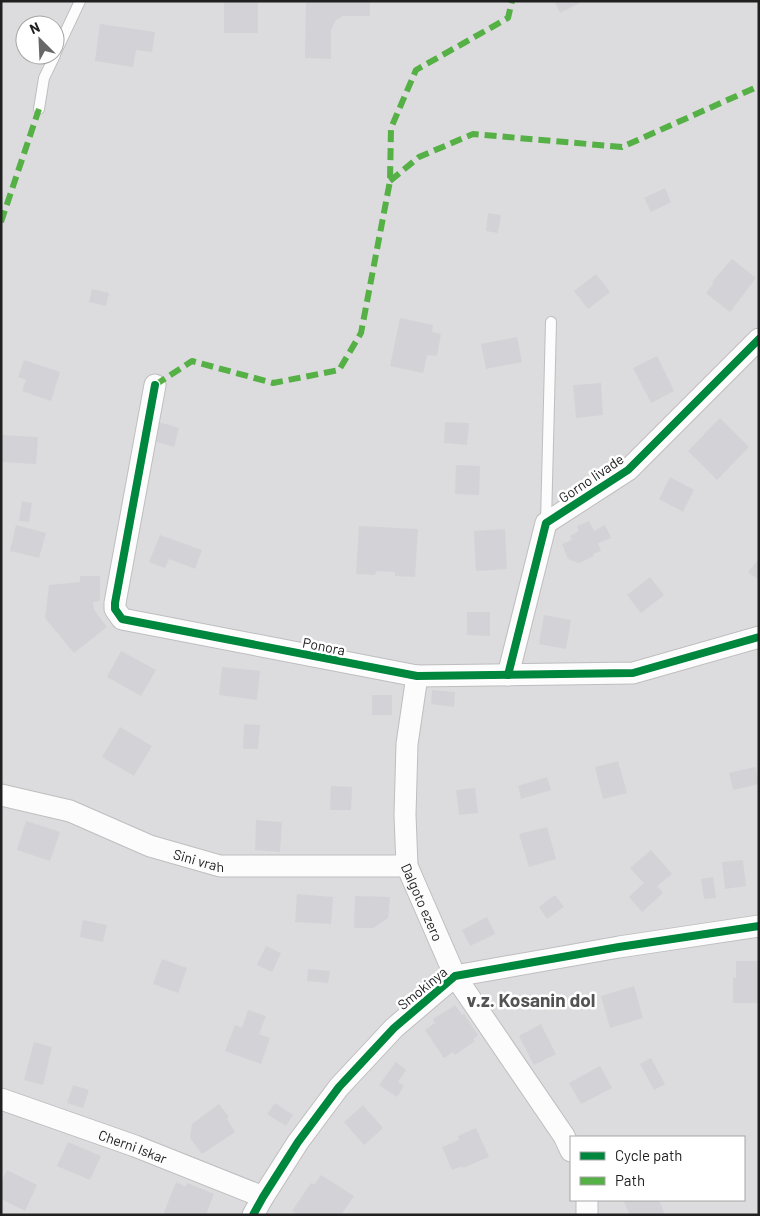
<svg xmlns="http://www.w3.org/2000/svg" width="760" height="1216" font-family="Barlow,sans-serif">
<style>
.residential{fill:#dcdbdd;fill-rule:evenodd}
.building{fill:#d3d3d7}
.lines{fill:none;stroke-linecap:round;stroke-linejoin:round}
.service-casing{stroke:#bebec0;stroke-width:12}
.minor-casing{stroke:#bebec0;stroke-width:23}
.service{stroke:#fcfcfc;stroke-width:10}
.minor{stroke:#fcfcfc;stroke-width:21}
.quiet{stroke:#55b145;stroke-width:6;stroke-dasharray:12 6;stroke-linecap:butt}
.cycleway-casing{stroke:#fff;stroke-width:11}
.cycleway{stroke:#00873e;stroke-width:8}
.labels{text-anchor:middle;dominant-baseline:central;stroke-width:5;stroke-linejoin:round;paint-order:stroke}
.street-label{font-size:14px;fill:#202020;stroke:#fff}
.district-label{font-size:19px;font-weight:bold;fill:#535353;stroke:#fff}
</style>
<rect width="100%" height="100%" fill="#ebeaee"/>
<path class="residential" d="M1,1H759V1215H1ZM25,25H55V55H25ZM571,1137H744V1200H571Z"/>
<g class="building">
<rect x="224" y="1" width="34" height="32"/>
<path d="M306,1H370V16H342V17L336,20L331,30V59L305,58Z"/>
<path d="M558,1H579L580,3L560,13L555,3Z"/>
<path d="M100,24L155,32L152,52L136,50L133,67L95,61Z"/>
<path d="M665,188L671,202L651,212L644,198Z"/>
<path d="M488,213L501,215L498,233L486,231Z"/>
<path d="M732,259L756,278L730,312L706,293L713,284L712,282Z"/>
<path d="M596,274L610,292L588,309L574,291Z"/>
<path d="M92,289L109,293L106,306L89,302Z"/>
<path d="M400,318L433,325L432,332L441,334L437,356L427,355L423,373L390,366Z"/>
<path d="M517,337L522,362L486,369L481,344Z"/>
<path d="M657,356L674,391L651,403L633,368Z"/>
<path d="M24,360L60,372L51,401L22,391L26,380L18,377Z"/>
<path d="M601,383L603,415L576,418L573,385Z"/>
<path d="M720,418L749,447L717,480L688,451Z"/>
<path d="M159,422L179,428L174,447L153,441Z"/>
<path d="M445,422L469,423L467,445L444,443Z"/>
<path d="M2,435L38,437L36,464L1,462Z"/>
<path d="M456,465L480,466L479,495L455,494Z"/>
<path d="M670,477L694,490L683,512L659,499Z"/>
<path d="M22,501L32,503L29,522L19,521Z"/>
<path d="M589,521L594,531L605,525L611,538L598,543L601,551L593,554L594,556L579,563L568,559L562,544L572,540L570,536L579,531L577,526Z"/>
<path d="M16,525L46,533L39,558L10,551Z"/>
<path d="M359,526L418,529L415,577L395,576V572L376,571L375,575L356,574Z"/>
<path d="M505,529L507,569L476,571L474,531Z"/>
<path d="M160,535L202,550L195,569L169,559L165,568L149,562Z"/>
<path d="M759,559V580L748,572Z"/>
<path d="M80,576H100V601L93,602L94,610L107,627L74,653L45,618L49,585L80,582Z"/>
<path d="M650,577L664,595L641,613L627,595Z"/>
<path d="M467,612H490V636L467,635Z"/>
<path d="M544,615L571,620L566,649L539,644Z"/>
<path d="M121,651L156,670L141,696L107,677Z"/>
<path d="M222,667L260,671L257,700L219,695Z"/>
<path d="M432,690L455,692L454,707L431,704Z"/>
<rect x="372" y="695" width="20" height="20"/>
<path d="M244,724L260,725L258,749H243Z"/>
<path d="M120,727L152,746L134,776L102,757Z"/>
<path d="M618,761L627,793L603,799L595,767Z"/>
<path d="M756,767L759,784L733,790L729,773Z"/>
<path d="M547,777L551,790L521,799L518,786Z"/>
<path d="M331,786L352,787L351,810H330Z"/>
<path d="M475,788L478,813L459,815L456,790Z"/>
<path d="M256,820L282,822L280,852L255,850Z"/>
<path d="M26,821L60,832L50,861L17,850Z"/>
<path d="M547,827L556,859L529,867L519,834Z"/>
<path d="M651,850L672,874L657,886L663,893L642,912L629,897L644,883L630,868Z"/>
<path d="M743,860L746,886L725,889L722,862Z"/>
<path d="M713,877L716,898L704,899L701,879Z"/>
<path d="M297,894L333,897L331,924L295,922Z"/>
<path d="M555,895L564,907L547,919L539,907Z"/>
<path d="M355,896L390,897L388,918L373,928H354Z"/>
<path d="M487,917L495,934L470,946L462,930Z"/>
<path d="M83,920L107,925L103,942L80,937Z"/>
<path d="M266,946L281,953L272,972L257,965Z"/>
<path d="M162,959L187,968L178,993L153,984Z"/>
<path d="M736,961H759V1003H733V977L736,978Z"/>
<path d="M308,969L330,971L328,983L307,981Z"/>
<path d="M634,986L643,1018L610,1028L601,996Z"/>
<path d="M455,1005L462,1015L464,1014L478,1035L473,1039L475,1041L455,1055L453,1052L444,1058L425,1030L435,1023L433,1019Z"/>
<path d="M248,1010L266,1016L259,1034L270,1038L261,1064L225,1051L235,1025L242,1028Z"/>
<path d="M541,1024L556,1054L534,1065L519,1036Z"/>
<path d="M34,1042L52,1047L43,1085L24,1080Z"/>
<path d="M651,1058L665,1084L654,1090L640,1064Z"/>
<path d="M396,1062L406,1070L398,1082L404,1086L397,1097L379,1085Z"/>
<path d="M600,1066L612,1088L581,1104L569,1083Z"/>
<path d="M73,1085L89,1090L83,1108L67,1103Z"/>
<path d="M275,1103L293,1115L286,1126L267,1114Z"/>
<path d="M219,1104L229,1117L227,1119L235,1132L202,1154L190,1138L192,1124Z"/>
<path d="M363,1105L383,1128L364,1145L344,1122Z"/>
<path d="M476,1128L489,1157L463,1168L462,1166L452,1170L442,1147L459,1140L458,1136Z"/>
<path d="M68,1142L101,1156L90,1180L57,1166Z"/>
<path d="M7,1170L37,1185L25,1211L1,1199V1182Z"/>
<path d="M321,1175L354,1196L341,1215H297L292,1211L311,1183L314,1185Z"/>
<path d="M176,1182L186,1187L187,1183L214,1194L206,1215H163Z"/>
<path d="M623,1200H659L665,1215H630Z"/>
</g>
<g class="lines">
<g class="service-casing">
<g id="service">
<path d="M55,54L80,1"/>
<path d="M39,109L44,78L55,55"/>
<path d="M546,522L551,322"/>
</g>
</g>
<g class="minor-casing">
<g id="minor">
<path d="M155,385L115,603V609L122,619L417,676L633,673L759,637"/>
<path d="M508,675L546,523L628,470L759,339"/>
<path id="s1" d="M417,676L407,744L405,815L407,866L455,976L564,1136L571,1151"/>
<path id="s2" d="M1,795L70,811L150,846L220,866H407"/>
<path id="s3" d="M1,1099L135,1146L263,1197"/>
<path d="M587,1200V1215"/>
<path d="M253,1215L263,1197L298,1142L339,1087L394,1028L455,976L619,947L759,926"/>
</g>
</g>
<use href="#service" class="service"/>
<use href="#minor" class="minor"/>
<g class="quiet">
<path d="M390,181L419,157L473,134L622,147L759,86"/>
<path d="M1,222L39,109"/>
<path d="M155,385L192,361L273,383L339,370L361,333L390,181L391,128L416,70L508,18L512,1"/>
</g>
<g class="cycleway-casing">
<g id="cycleway">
<path d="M155,385L115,603V609L122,619L417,676L633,673L759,637"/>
<path d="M508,675L546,523L628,470L759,339"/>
<path d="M253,1215L263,1197L298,1142L339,1087L394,1028L455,976L619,947L759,926"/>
</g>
</g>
<use href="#cycleway" class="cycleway"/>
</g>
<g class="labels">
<g class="street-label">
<text transform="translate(591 478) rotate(-34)">Gorno livade</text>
<text transform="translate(324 646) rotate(11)">Ponora</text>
<text stroke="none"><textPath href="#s2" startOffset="209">Sini vrah</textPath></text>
<text stroke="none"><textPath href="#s1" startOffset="230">Dalgoto ezero</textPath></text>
<text transform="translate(422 988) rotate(-39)">Smokinya</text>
<text stroke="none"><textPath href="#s3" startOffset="140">Cherni Iskar</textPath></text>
</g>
<g class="district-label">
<text x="531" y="999">v.z. Kosanin dol</text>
</g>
</g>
<rect width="760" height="1216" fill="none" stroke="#202020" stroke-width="5"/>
<rect x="570" y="1136" width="175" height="65" fill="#ffffff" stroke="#a6a6a6"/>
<rect x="580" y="1152" width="25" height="8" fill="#00873e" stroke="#a6a6a6"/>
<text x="615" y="1161" font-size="15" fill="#202020">Cycle path</text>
<rect x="580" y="1177" width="25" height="8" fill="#55b145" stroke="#a6a6a6"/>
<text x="615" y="1186" font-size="15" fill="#202020">Path</text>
<g transform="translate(40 40) rotate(336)"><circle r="24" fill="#ffffff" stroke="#a6a6a6"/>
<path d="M0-4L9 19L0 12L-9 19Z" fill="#676768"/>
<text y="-8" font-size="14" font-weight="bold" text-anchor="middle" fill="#202020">N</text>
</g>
</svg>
